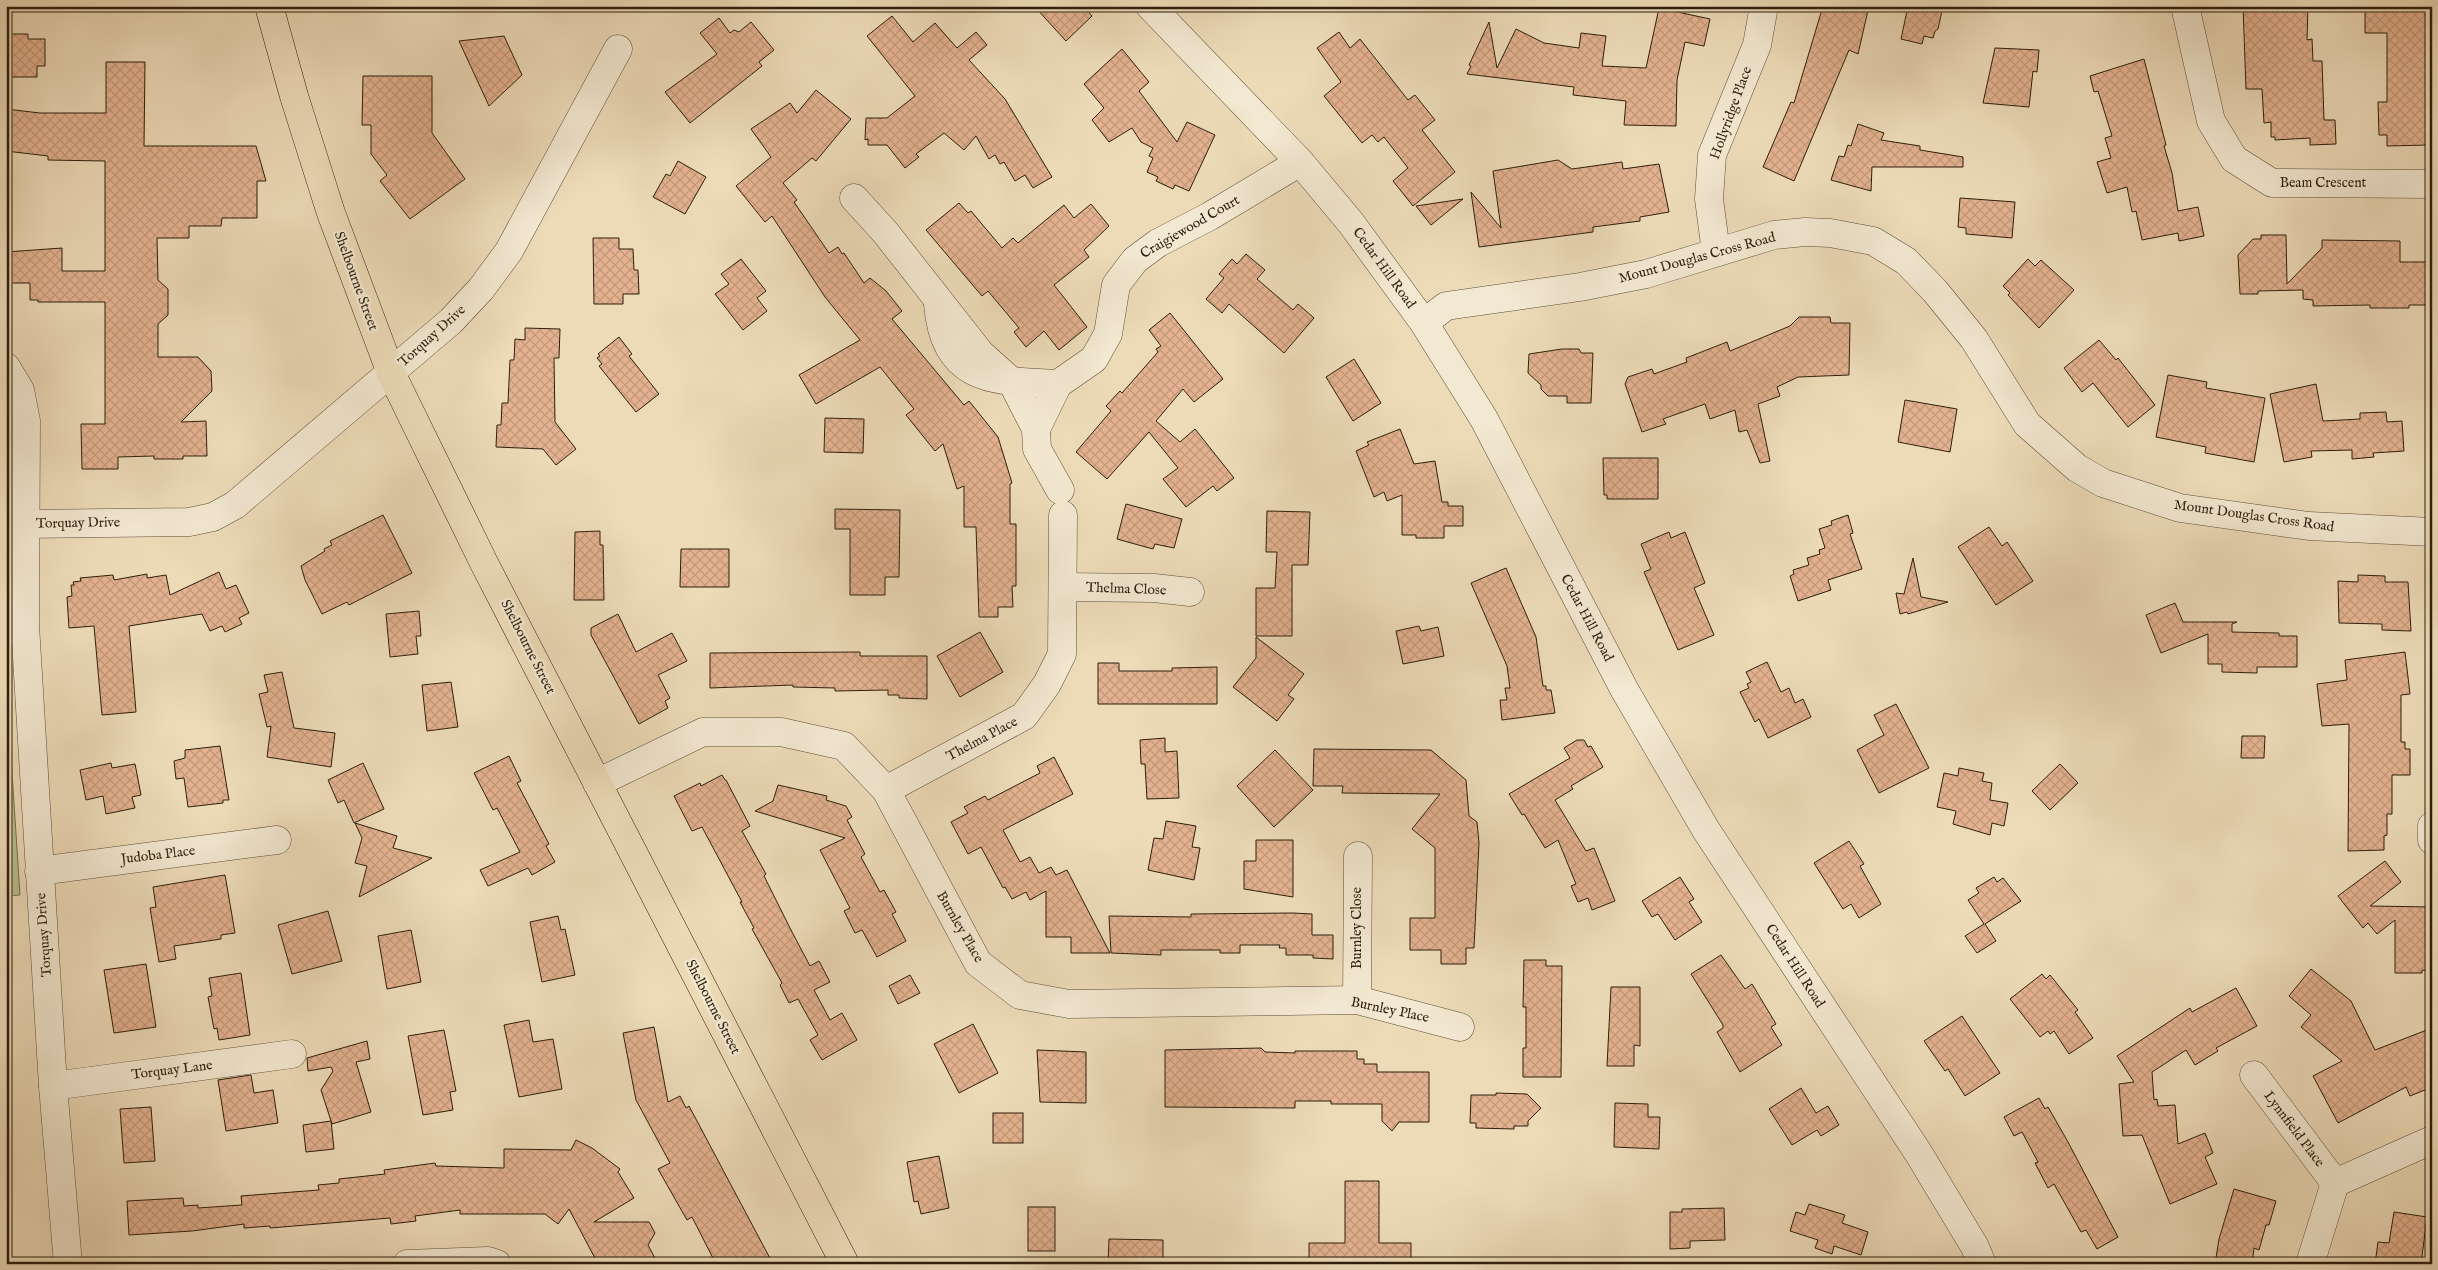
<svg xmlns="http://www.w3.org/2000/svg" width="2438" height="1270" font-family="'IM FELL English',serif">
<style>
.green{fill:#b8c08f;stroke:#72704e}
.building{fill:url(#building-cross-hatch);stroke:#2d1f0c}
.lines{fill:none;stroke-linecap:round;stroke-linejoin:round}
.minor-casing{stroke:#5d4e37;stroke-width:29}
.major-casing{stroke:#2d1f0c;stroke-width:29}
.minor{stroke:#f3e8d1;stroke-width:28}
.major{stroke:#eddbb8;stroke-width:28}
.labels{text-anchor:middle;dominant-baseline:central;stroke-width:5;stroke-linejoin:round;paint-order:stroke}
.street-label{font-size:14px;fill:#2d1f0c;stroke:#f3e8d1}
</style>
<defs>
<pattern id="building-cross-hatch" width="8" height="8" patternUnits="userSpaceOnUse" patternTransform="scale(1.25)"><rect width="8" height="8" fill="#e4b290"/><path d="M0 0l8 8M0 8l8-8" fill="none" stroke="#c4997b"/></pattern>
</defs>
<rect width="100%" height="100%" fill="#eddbb8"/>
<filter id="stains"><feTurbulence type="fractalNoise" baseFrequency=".004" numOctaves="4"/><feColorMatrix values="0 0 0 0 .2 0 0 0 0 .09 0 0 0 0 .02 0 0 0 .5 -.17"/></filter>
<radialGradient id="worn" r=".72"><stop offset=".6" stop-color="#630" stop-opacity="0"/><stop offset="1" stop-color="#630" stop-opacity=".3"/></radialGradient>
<path class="green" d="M6,680L20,895L6,896Z"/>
<g class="building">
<path d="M1034,6H1083L1092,16L1066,41Z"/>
<path d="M1823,6H1869L1858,54L1849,50L1794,181L1763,167L1791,102L1794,103Z"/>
<path d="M1908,6H1943L1938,29L1935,31L1933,38L1924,36L1922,44L1901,39Z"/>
<path d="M2243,6H2308L2307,40L2312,39L2313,61H2322L2324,120H2335L2336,144L2310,145V138L2275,140V137H2271V122L2264,123L2262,89H2246Z"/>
<path d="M2369,6H2426V8H2432V143H2427L2428,145L2387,146V135H2379L2378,102H2387V33H2365V8Z"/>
<path d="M1659,8L1710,19L1704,46L1685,42L1677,80L1676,126L1624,125L1626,101L1573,95L1574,87L1467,74L1471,66L1469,65L1489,22L1497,68L1516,29L1544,43L1579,48L1581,33L1606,36L1602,66L1646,68Z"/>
<path d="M892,16L913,42L935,23L957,48L976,32L987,45L969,60L1005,99L1052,177L1033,188L1025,175L1015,181L1004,162L1000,164L995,155L989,159L976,136L964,150L944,133L916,154L919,157L905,168L887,145H868V139L865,140L866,118H887L915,96L867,36Z"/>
<path d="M719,18L730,33L734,30L739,32L751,22L774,50L759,62L762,66L690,123L665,92L717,54L700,33Z"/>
<path d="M1339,32L1350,48L1360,39L1408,100L1415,95L1435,120L1422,130L1455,172L1413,206L1393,181L1408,168L1384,137L1378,142L1372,135L1362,143L1324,96L1341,82L1317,48Z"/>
<path d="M6,34H28V39H45V66H37V77H6Z"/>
<path d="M504,36L522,75L489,106L459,41Z"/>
<path d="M1995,48L2039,50L2037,72L2033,71L2029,107L1983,103Z"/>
<path d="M1122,49L1149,82L1139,91L1177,142L1187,122L1215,135L1189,191L1175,185L1173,189L1156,181L1158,177L1147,172L1153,158L1149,156L1153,148L1141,142L1132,128L1109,142L1092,120L1104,108L1084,84Z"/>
<path d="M2144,59L2166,145L2164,146L2172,173L2178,211L2198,207L2204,236L2179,241L2178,233L2142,240L2136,211L2132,212L2127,187L2107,193L2097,162L2111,158L2105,138L2112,136L2098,91L2094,92L2090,76Z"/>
<path d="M106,62H145L144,146H256L266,181H257V218H222L221,226H189V238H157L158,280L168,289V315L158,324V357H198L211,371L212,391L181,422L206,421L207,456H183V459H154V456L118,457V469H82L81,424H105V302H38V300H30V283H6V252L62,248V271H105V161L48,160V156L6,151V109L40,113H106Z"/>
<path d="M363,76H432V133L465,179L410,219L380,181L387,175L371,154V125H362Z"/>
<path d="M816,90L851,119L816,161L812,158L783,183L797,200L794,202L829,253L838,247L842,254L844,253L864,283L870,278L886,291L902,311L892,319L964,405L969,401L998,437L1012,483L1010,484V524H1016V586H1012L1013,607H998V617H979L976,527H964V486L957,489L943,444L935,451L906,415L914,409L880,367L816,404L799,375L860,340L825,297L772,216L765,222L736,186L771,157L751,129L790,103L797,113Z"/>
<path d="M1858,124L1884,133L1881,140L1920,146V150L1963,157V167H1872L1871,191L1831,180L1839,156L1844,157L1848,145L1851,146Z"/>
<path d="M1558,160L1572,169L1622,162L1623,169L1659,164L1669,212L1640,217V221L1593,227V232L1479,247L1471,192L1501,228L1493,171Z"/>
<path d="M678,161L706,177L685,214L653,197L666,174L670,176Z"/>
<path d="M1960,198L2015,202L2012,238L1966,234V228L1958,227Z"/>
<path d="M1463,199L1431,225L1416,206Z"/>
<path d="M959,203L968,213L971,211L1002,248L1013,238L1018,243L1064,205L1074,218L1091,204L1109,226L1084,250L1089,257L1054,285L1087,327L1059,350L1044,331L1026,347L1014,332L1019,328L988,291L982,296L926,230Z"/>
<path d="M2261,235H2286L2287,284L2322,248V240L2400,241V262H2432V305H2409V308H2370V305L2313,306V300L2303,299V290L2258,291V294H2240L2238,255L2253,239H2261Z"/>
<path d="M593,238H619V249H633L634,270H638L639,294H623V304H594Z"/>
<path d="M1246,254L1265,270L1257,279L1293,310L1298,304L1314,318L1284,353L1229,304L1222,313L1206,299L1224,278L1219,274L1232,259L1237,264Z"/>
<path d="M741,259L766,291L757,298L767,311L743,330L715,294L729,284L721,274Z"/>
<path d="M2028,259L2035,266L2041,260L2074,290L2039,328L2008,295L2010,293L2003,286Z"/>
<path d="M1170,313L1223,379L1194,402L1183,389L1156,421L1180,442L1195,429L1234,478L1217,491L1213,486L1186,507L1163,479L1178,468L1149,432L1107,479L1076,452L1111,411L1106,406L1120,391L1122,393L1158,352L1156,349L1161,346L1149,330Z"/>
<path d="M1799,317H1830L1831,323H1850L1849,375L1798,377L1777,387L1780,396L1758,404L1770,461L1760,463L1747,430L1739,432L1735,410L1710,419L1705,404L1663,419L1666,424L1642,432L1625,384L1628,377L1652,369L1654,374L1687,362L1686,358L1727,342L1730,351L1790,326Z"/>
<path d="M525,328L560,329L559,358H554L555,422L576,449L556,465L543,449L496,447L497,425H501L502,403H508L510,360H514L515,339L525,340Z"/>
<path d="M619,337L632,354L629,356L659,394L636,412L599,366L602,364L597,358L600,356L598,354Z"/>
<path d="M2099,340L2116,360L2118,358L2155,405L2128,427L2093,383L2082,392L2064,368Z"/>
<path d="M1562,349H1579L1581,353H1593L1591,403H1567V396H1548L1541,389V385L1528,373L1529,354Z"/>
<path d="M1354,359L1381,403L1353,421L1326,377Z"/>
<path d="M2168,375L2207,382L2206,388L2265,398L2254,462L2205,453L2206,447L2156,437Z"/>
<path d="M2316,384L2323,421L2360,419V413L2386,412L2387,422L2402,421L2404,451L2373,453L2374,457L2352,459V450L2311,451L2312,457L2284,462L2270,394Z"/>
<path d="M1905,400L1957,409L1950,452L1898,442Z"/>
<path d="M825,418L864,419L863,453L824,452Z"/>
<path d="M1400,429L1414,464L1435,461L1442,502H1448V506H1463V526H1444V538H1416V535H1402V495L1387,501L1384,492L1374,497L1356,451L1369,445L1367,442Z"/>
<path d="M1603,458H1658V499H1607V495H1604Z"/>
<path d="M1126,504L1182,519L1174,548L1155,544L1153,549L1117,539Z"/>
<path d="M835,509L900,510L899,577H885V595H850V529H835Z"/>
<path d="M1267,511L1310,512L1308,565H1292V636H1256V588H1275L1277,552H1266Z"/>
<path d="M383,515L412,573L349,605L347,602L322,614L305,580L301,566L325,551L324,549L332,545L330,541Z"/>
<path d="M1848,515L1853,533L1850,534L1862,569L1828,580L1831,590L1798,601L1790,576L1794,574L1793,570L1809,565L1807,558L1820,554L1819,550L1825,548L1819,529L1832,525L1831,521Z"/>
<path d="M1989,527L2002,546L2007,542L2033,581L1996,605L1958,547Z"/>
<path d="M600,531V545H603L604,600H574L575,532Z"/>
<path d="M1669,532L1671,538L1685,532L1705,583L1694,588L1714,635L1678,650L1644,572L1651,569L1641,544Z"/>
<path d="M681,549H729V587H680Z"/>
<path d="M1913,558L1921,597L1948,602L1908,614L1907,612L1900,614L1896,593L1904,594Z"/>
<path d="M1506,568L1536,637L1543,686H1546V690H1551L1555,713L1502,720L1500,700H1507L1505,688H1510L1507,666L1471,583Z"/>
<path d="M219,572L226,589L236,585L249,613L239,618L242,624L225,632L222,626L210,631L202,614L129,626L136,712L102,715L94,626L69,628L67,597L72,596L71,585H74L73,582L81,581L80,578L113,575L114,580L147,574V578L166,575L170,595Z"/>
<path d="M2358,575L2385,576V582H2408L2411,631L2382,630V624L2339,623L2338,581L2358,582Z"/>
<path d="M2175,603L2183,622H2237L2232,624V632L2279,633V636H2297V667H2257V673L2222,672V664H2208V634L2161,653L2146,615Z"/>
<path d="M419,611L421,636H416L418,654L390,657L386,614Z"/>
<path d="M618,614L636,652L672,633L687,661L658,675L670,698L665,701L668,708L639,724L591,635V628Z"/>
<path d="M1419,626L1421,631L1438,627L1444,656L1403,664L1396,631Z"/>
<path d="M980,632L1003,672L960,697L937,656Z"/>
<path d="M1256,637L1304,674L1288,695L1294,699L1277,721L1233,687L1256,658Z"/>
<path d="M860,652V656H927V699L899,698V695H888V690L835,691V688L793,687V685L710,688V653Z"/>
<path d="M2405,652L2410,694L2401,695V742H2405V749H2410V775H2392V814H2387V835L2384,836V850L2348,851L2349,724L2322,726L2317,684L2347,680L2345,660Z"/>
<path d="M1767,662L1781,692L1789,688L1795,703L1803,699L1811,717L1768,738L1759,719L1755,722L1740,692L1749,688L1747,684L1751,682L1746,672Z"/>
<path d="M1098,663H1119V671H1172V668L1217,667V704H1098Z"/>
<path d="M282,672L294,728L335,733L331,767L267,757L271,726L267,727L259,694L268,692L264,675Z"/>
<path d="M451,682L458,727L427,731L422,685Z"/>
<path d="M1896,704L1929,768L1879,793L1857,750L1884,735L1874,715Z"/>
<path d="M2242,736H2265L2264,758H2241Z"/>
<path d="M1165,738V752L1177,751L1179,798L1147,799L1145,764H1141L1140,740Z"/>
<path d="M1577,740H1584L1588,747L1591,746L1603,767L1571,786L1573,789L1555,800L1586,851L1594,848L1615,901L1592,910L1588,898L1578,902L1571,886L1576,884L1558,840L1545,848L1524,814L1522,815L1509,794L1570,758L1564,748Z"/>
<path d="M220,746L229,800H223V803L188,807L184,778L176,779L174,761L185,758V750Z"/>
<path d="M1314,749L1431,750L1466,780L1469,816L1477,822L1479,843L1474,948H1466V964H1441V950H1410V918H1435V848L1412,829L1440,794L1342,793L1343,786H1313Z"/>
<path d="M1275,750L1313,790L1274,827L1237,786Z"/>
<path d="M509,756L521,781L517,783L549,844L546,846L555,862L532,875L528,868L488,886L480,870L520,852L497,808L493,810L474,773Z"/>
<path d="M1054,757L1073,794L1003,830L1020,862L1030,857L1039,873L1051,867L1056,875L1067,870L1110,953H1071V937H1046V891L1030,900L1026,892L1012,899L1005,887L1003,888L981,847L968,854L951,822L968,813L964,807L985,796L988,800L1040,773L1037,766Z"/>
<path d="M111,763L112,768L135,764L141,795L132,797L135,808L106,814L103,796L86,800L80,770Z"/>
<path d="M363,763L384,809L354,823L344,800L338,803L328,780Z"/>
<path d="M2060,764L2078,783L2050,810L2032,791Z"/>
<path d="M1959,768L1984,773L1982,781L1992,783L1990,800L2008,803L2004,826L1992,823L1990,835L1953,824L1956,811L1937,807L1944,773L1958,776Z"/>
<path d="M722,775L725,780H726L750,826L742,831L766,874L764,876L792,932L810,966L819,961L830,982L814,990L830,1020L842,1013L857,1040L822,1060L810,1040L818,1035L798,999L789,1003L780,985L782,983L752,929L754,928L740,902H742L702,827L692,831L674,796L700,783L701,786Z"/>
<path d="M778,785L827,796L826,800L846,806L852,817L847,820L865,854L861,857L880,892L884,890L896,912L892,914L906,941L877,957L862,930L855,933L844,911L850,908L820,850L845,838L755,811L773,801Z"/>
<path d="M1166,821L1196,826L1192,847L1200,848L1194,880L1148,870L1154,838L1163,839Z"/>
<path d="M355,823L397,836L393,848L432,858L359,897L367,866L355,863L362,838Z"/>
<path d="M1256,840H1293V897L1244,889V861H1256Z"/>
<path d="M1849,841L1864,864L1860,866L1881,904L1859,918L1851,904L1843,909L1814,863Z"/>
<path d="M2385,861L2401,882L2370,906L2432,907V971L2422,970V973H2395V920L2377,934L2368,923L2363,928L2338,896Z"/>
<path d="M225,875L235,933L221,935V939L174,946L176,959L159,962L150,908L156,907L153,887Z"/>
<path d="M1680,877L1694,899L1689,902L1702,922L1675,940L1658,914L1652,917L1642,901Z"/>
<path d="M1994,877L1997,882L2003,878L2021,901L1985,924L1996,941L1977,953L1965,936L1984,924L1968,900L1979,893L1976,888Z"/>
<path d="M328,911L342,961L292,974L278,925Z"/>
<path d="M1293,913L1312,914V935H1333V959L1313,958V955H1286V948H1279L1280,945H1240V953H1220V950H1161V955L1111,953L1109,916L1191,917V914Z"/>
<path d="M558,916L561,930L565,929L575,975L542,982L530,922Z"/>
<path d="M411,930L421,982L387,989L378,936Z"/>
<path d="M1721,955L1745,989L1752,984L1776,1024L1771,1027L1782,1045L1740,1072L1717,1032L1723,1028V1025L1691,974Z"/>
<path d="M1524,960H1546V966H1562L1561,1077H1523V1048H1526V1007H1523Z"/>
<path d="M146,964L156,1027L114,1033L104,970Z"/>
<path d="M2311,969L2351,1001L2375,1050L2432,1028V1087L2410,1096L2406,1087L2338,1123L2313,1076L2342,1061L2301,1027L2311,1015L2289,996Z"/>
<path d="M241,973L250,1035L219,1040L217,1028L214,1029L208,997L212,996L209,978Z"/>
<path d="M2042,974L2046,979L2050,975L2078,1010L2075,1012L2093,1038L2069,1054L2054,1031L2050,1034L2048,1031L2040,1037L2010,999Z"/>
<path d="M910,975L920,993L898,1004L889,986Z"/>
<path d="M1611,987H1640V1046L1634,1045V1066H1607Z"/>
<path d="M2236,988L2257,1026L2216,1048L2218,1051L2195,1065L2186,1050L2152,1072L2154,1100L2157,1099L2158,1106L2175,1105L2178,1144L2205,1133L2213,1153L2205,1157L2217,1184L2170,1204L2142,1135L2123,1136L2119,1084L2134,1082L2117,1056L2190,1008L2192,1012Z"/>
<path d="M1962,1016L2000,1073L1965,1096L1948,1069L1945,1071L1924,1041Z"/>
<path d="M529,1020L533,1042L553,1039L562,1089L519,1097L504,1025Z"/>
<path d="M973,1024L998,1073L959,1093L934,1044Z"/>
<path d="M654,1027L668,1102L680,1096L686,1108L689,1106L773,1264H716L692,1217L687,1220L658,1169L670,1163L636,1100L623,1033Z"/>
<path d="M444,1030L456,1091L450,1092L453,1110L423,1115L408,1036Z"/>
<path d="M367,1041L370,1059L356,1062L371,1112L332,1124L321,1090L333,1071L331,1067L308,1071L307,1058Z"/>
<path d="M1261,1048L1265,1052L1295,1053V1051H1357V1059H1364V1064H1377V1072H1429V1122H1399L1392,1131L1382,1121V1104H1331V1101H1295V1108L1165,1107V1050Z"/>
<path d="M1037,1050L1086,1052V1103L1040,1102Z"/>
<path d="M251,1075L254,1093L273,1090L278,1123L226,1131L218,1080Z"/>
<path d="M1801,1088L1816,1113L1828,1106L1839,1125L1821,1136L1817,1130L1792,1145L1769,1109Z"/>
<path d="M1496,1093L1527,1094L1541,1108L1528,1121V1126H1514V1129L1476,1128V1123H1470L1471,1095H1496Z"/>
<path d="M2039,1098L2045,1109L2048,1107L2068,1142L2118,1237L2097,1249L2086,1230L2081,1232L2054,1184L2048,1188L2035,1163L2038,1162L2022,1132L2014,1136L2004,1117Z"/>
<path d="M1615,1103L1648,1104V1117H1660L1659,1149L1614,1147Z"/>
<path d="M151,1107L155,1161L124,1163L120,1109Z"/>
<rect x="993" y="1113" width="30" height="30"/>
<path d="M331,1121L334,1149L306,1152L303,1125Z"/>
<path d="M576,1140L592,1148L620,1169L618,1172L634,1198L594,1222H649L655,1233L648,1245L658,1264H598L569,1209L558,1224L545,1214H460V1210L415,1216L416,1221L391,1224L390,1218L270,1228V1226L244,1228V1224L192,1231L129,1235L127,1201L183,1198L184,1206L198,1205V1208L242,1205L241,1196L319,1190L318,1185L339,1183V1179L385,1174L384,1170L435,1163L436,1166L504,1168V1149L571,1150Z"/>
<path d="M939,1156L949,1208L921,1214L918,1201L914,1202L907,1162Z"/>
<path d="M1345,1181H1379V1243H1411V1264H1309V1243H1345Z"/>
<path d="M2234,1189L2276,1201L2269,1225H2266L2259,1250L2254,1248L2252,1264H2215L2219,1239Z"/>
<path d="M1809,1204L1845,1215L1842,1223L1868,1232L1861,1255L1834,1246L1832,1254L1815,1248L1818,1240L1790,1231L1796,1212L1805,1215Z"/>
<rect x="1028" y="1207" width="27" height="44"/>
<path d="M1724,1208L1725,1240L1690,1241V1248L1670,1249V1212H1682V1209Z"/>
<path d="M2394,1212L2427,1217L2421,1264H2375L2378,1242L2389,1243Z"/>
<path d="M1109,1239L1163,1240V1264H1108Z"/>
</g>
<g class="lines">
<g class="minor-casing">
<g id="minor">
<path d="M1150,6L1300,162L1351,223L1424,323L1484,419L1624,689L1706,830L1919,1154L1975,1247L1982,1264"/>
<path d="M2185,6L2211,121L2234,159L2272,183L2432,184"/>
<path d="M854,198L885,232L980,353L1012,382L1036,429L1037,449L1060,490"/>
<path d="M1716,252L1709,199L1712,155L1757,45L1764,6"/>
<path d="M938,304C944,383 994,381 1058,384"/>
<path d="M1424,323L1446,306L1580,287L1646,274L1774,235L1805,232L1830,233L1873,241L1906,261L1935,291L1974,339L2027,424L2077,468L2103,483L2180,508L2309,526L2432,532"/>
<path d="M6,367L20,390L26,421L25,625L53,1086L68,1264"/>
<path d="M1036,429L1058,384L1094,359L1108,334L1116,285L1135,260L1158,243L1210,216L1300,162"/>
<path d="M25,524L189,522L213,517L235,505L451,321L481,289L509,251L618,49"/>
<path d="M1063,587L1154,588L1190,592"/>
<path d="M597,783L703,732H781L844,746L886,790L978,963L1020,995L1069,1004L1357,1000L1460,1027"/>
<path d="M886,790L1024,716L1047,684L1062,654L1063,515"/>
<path d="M2432,826V840"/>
<path d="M39,871L277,840"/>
<path d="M1357,1000L1358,856"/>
<path d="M2254,1075L2335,1183"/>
<path d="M53,1086L292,1054"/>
<path d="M407,1264L488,1261L497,1264"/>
<path d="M2310,1264L2335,1183L2432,1140"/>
</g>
</g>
<g class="major-casing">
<path id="major" d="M269,6L294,96L331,213L391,373L484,563L845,1264"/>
</g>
<use href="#minor" class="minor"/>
<use href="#major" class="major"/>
</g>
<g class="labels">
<g class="street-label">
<text transform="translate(1731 113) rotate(-70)">Hollyridge Place</text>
<text x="2323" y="183">Beam Crescent</text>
<text transform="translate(1190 227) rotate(-30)">Craigiewood Court</text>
<text transform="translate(1697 258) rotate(-15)">Mount Douglas Cross Road</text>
<text transform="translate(1384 268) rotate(54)">Cedar Hill Road</text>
<text transform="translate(356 281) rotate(70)">Shelbourne Street</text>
<text transform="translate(432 336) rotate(-42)">Torquay Drive</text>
<text transform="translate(2254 516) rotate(8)">Mount Douglas Cross Road</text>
<text transform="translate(78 523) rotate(-1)">Torquay Drive</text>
<text transform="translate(1126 589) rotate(2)">Thelma Close</text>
<text transform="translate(1587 618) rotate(62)">Cedar Hill Road</text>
<text transform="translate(528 647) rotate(63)">Shelbourne Street</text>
<text transform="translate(982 739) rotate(-28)">Thelma Place</text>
<text transform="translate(158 855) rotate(-7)">Judoba Place</text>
<text transform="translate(960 927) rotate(60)">Burnley Place</text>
<text transform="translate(1357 928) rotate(-90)">Burnley Close</text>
<text transform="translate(44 935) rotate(-94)">Torquay Drive</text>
<text transform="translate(1795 966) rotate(57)">Cedar Hill Road</text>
<text transform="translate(713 1007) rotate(63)">Shelbourne Street</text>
<text transform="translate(1390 1010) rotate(12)">Burnley Place</text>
<text transform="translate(172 1070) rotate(-7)">Torquay Lane</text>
<text transform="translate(2294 1129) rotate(53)">Lynnfield Place</text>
</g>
</g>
<rect width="2438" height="1270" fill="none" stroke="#eddbb8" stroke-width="25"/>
<rect x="8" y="8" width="2423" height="1255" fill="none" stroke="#2d1f0c" stroke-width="2.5"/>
<rect x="12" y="12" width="2413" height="1245" fill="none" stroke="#2d1f0c"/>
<rect width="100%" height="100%" filter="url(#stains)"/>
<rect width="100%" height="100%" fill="url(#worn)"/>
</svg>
